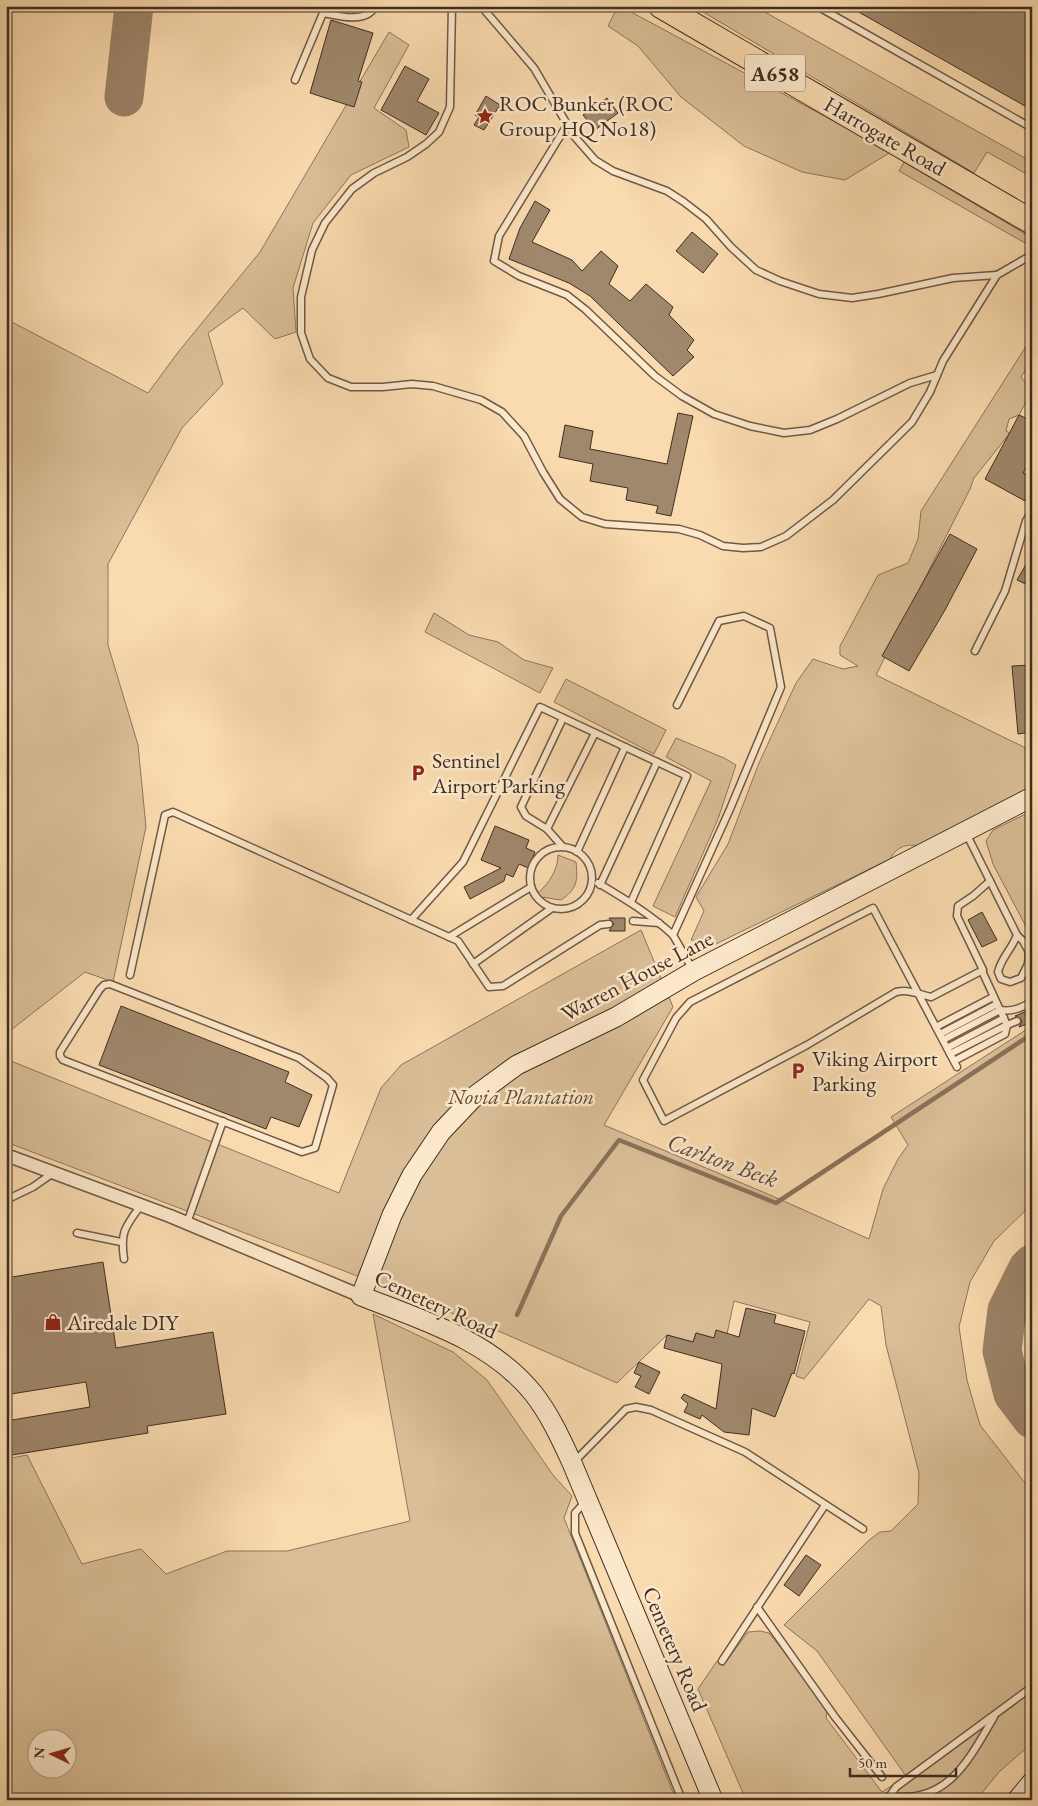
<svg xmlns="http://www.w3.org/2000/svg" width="1038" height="1806" font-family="'EB Garamond',serif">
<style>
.green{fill:#dabe97;stroke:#8c765d;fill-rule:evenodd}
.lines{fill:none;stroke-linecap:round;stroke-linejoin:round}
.stream{stroke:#89725a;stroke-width:4.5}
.taxiway{stroke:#9c8469;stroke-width:39}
.building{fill:#a0886c;stroke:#3f2e23}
.lane-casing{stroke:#6e5946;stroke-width:9}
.street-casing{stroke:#6e5946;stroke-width:15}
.secondary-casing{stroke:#3f2e23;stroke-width:21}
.highway-casing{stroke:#3f2e23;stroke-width:26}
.lane{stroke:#fce8cb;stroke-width:6}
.street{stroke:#fce8cb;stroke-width:12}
.secondary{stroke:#fce8cb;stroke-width:19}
.highway{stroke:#fadbaf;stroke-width:24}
.labels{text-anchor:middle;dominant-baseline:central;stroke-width:5;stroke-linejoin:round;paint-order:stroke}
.shield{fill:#fce8cb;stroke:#786655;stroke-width:1}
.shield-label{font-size:21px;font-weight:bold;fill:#3f2e23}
.poi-label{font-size:22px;fill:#3f2e23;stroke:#fce8cb;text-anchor:start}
.street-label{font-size:22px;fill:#3f2e23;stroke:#fce8cb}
.park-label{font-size:22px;font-style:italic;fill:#5e4b3a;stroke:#fce8cb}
.water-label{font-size:24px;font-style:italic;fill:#5e4a3a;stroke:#fce8cb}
</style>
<rect width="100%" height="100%" fill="#fadbaf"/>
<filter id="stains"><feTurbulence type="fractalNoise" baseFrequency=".004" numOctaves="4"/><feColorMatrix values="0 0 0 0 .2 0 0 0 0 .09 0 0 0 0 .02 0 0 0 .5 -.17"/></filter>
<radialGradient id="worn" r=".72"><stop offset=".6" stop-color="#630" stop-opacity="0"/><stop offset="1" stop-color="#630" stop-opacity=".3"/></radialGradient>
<g class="green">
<path d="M618,6H620L891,152L845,180L802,172L744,146L681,97L638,46L608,26Z"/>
<path d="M693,6H754L1032,162V177L987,152L974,173Z"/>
<path d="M389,32L409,45L374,108L406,130L409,147L351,175L313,223L293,288L296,332L275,339L243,308L208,333L223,384L182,428L108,564V645L138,745L146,827L113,982L85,972L6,1034V319L148,393L179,351L260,252Z"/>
<path d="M904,162L1032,238V247L899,171Z"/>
<path d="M1032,337V360L1021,377L1032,391L1019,415L1009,419L1006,431L1010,433L974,478L970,489L876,675L1032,751V786L922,846C907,844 898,845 890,859L716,944L691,940L704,911L696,897L728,844L759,763L796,683L813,659L843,669L858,666L840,655V646L878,575L908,563L918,539L921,511Z"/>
<path d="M434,613L469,635L498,642L524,660L553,668L540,693L425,632Z"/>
<path d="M566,679L666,730L654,754L554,702Z"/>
<path d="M676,738L724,758L736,765L718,819L675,917L653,906L711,781L666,757Z"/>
<path d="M1032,811V938L993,864L986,841L993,830Z"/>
<path d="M558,855L576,862C578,881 577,889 561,900L541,897L538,893C549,883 558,870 558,855Z"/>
<path d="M641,930L673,1007L604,1125L770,1195L869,1239L883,1189L898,1159L908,1145L891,1117L1032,1026V1206L1028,1208L994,1241L970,1282L959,1327L967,1380L980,1425L1032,1492V1743L999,1772L976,1800H746L698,1689L717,1661L723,1666L748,1632L760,1631L769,1633L828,1708L826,1718L882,1792L906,1776L817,1651L784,1625L868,1541L880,1532L891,1531L918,1504L919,1473L886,1345L881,1306L869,1299L804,1379L796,1376L810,1322L734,1301L727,1334L714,1338L696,1333L693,1342L667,1335L617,1383L503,1333L347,1272L6,1142V1059L339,1193L381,1088L401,1065Z"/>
<path d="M373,1314L453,1352L487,1380L553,1475L572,1496L564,1518L676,1800H6V1459L27,1455L82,1564L141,1549L166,1574L227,1551H287L410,1521ZM38,1738H68V1768H38Z"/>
</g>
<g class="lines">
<path class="stream" d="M517,1315L561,1216L619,1140L776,1203L1032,1034"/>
<g class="taxiway">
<path d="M124,97L134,6"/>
<path d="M1032,1264L1028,1268L1007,1310L1002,1351L1013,1394L1032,1419"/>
</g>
</g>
<g class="building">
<path d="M848,6H1032V110Z"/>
<path d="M331,20L373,33L358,81L362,82L354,107L310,93Z"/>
<path d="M405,66L429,79L417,101L439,113L426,135L381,110Z"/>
<path d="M486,96L500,105L484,130L474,125L479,117L475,115Z"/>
<path d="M607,98L618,113L595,130L583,115Z"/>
<path d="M535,201L550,210L532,242L572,260L582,271L601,251L618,266L609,284L630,301L646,284L673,307L669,315L694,340L687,350L694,357L673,376L590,296L569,283L509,259L520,228Z"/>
<path d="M692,232L718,254L703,273L676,251Z"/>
<path d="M678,413L693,416L671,516L656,513L658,506L626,500L628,488L590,481L593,464L559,457L565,425L593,431L590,449L667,464Z"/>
<path d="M1019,415L1032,421V457L1023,473L1032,477V487L1025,501L985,479Z"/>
<path d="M950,534L977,549L945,610L909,671L882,656Z"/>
<path d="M1032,554V587L1017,580Z"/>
<path d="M1032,665V732L1018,734L1012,666Z"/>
<path d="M495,826L529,840L526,848L535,852L528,868L519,864L513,877L506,874L504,881L470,899L464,887L501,868L481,860Z"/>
<path d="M982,912L997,940L982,947L968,920Z"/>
<path d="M609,918H625V931H609L614,924Z"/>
<path d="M121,1006L289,1072L285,1082L312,1095L299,1127L271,1117L266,1129L99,1065Z"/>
<path d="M1032,1009V1022L1019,1027L1022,1022L1021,1019L1015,1016Z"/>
<path d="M103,1262L116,1348L213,1332L226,1414L147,1426L148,1433L12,1455L6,1421L90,1407L86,1382L11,1394L6,1366V1278Z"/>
<path d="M746,1308L776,1315L774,1323L805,1331L794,1374L792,1373L775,1417L752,1408L749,1435L724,1432L702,1415L700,1419L684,1412L688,1404L681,1398L684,1394L716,1409L722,1364L664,1348L667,1335L693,1342L696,1333L714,1338L716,1330L739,1337Z"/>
<path d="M639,1362L660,1372L649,1394L635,1387L641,1376L634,1373Z"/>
<path d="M806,1555L821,1565L799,1596L784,1585Z"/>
</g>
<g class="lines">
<g class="lane-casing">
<g id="lane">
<path d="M452,6L450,107L439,132L426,144L407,157L374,173L352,189L325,223L312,250L301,297V333L310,359L328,378L351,387H383L412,384L433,386L481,400L502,412L524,436L543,472L560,499L582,517L605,524L679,529L700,535L723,546L743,548L761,547L786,536L833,500L912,422L930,392L943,361L997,275L1030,256"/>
<path d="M481,6L534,68L574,136L595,160L613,171L667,191L684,202L706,219L731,247L756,270L780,281L819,294L852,298L878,294L953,278L997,275"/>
<path d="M817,6L1032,128"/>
<path d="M295,80L323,13C338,16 367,24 375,6"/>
<path d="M567,125L499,236L494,261L519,276L567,295L586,310L655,376L682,396L714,414L750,426L784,433L810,430L837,419L910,383L937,375"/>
<path d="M975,651L1005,591L1026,521L1032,511"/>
<path d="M677,705L719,621L744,616L770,628L781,687L730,809L673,935L693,970"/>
<path d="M563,718L521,807L526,816L547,829L563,847"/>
<path d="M547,829L595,733"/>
<path d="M966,833L1017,935L1023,941L1032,957"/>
<circle cx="561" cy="878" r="31"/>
<path d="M577,852L625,747"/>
<path d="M598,883C625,899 650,914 673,935"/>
<path d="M600,885L657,762"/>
<path d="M411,920L463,862L540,707L687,776L631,902"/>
<path d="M633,921L659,923"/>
<path d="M1017,935C1012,949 1001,958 998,972L1001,979L1010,982L1021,978L1028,964L1029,953"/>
<path d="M449,937L531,887"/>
<path d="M473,964L552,908"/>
<path d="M982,971L1007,1025L1017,1021"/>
<path d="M130,975L165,815L173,812L458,941L489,987L503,986L600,925L609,924"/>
<path d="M110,984L299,1058L327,1078L333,1085L315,1148L302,1152L63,1060L60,1056V1052L100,989L104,985Z"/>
<path d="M936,1027L993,997"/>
<path d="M940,1034L997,1004"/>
<path d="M943,1040L1000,1010C1012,1012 1021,1008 1032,1002"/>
<path d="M947,1048L1004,1018"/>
<path d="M950,1054L1007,1025"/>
<path d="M954,1061L1005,1034L1007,1025"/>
<path d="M957,1067L873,908L690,1002L676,1018L643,1080L664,1121L807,1045L896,992C909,989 918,994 931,997L983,970L957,916L958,906L973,896L990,881"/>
<path d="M6,1200L33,1187L53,1173"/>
<path d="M187,1223L223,1121"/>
<path d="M77,1233L121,1242"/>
<path d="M124,1259C120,1232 125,1227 141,1205"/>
<path d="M575,1461L626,1409L636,1407L651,1410L745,1452L863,1529"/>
<path d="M586,1501L575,1513V1533L682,1800"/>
<path d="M757,1607L835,1717L882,1777"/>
<path d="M722,1661L825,1505"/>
<path d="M889,1796C948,1805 969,1759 994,1717"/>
<path d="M887,1800L896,1787L1032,1687"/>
</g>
</g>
<g class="street-casing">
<path id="street" d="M6,1155L170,1216L361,1296"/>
</g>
<g class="secondary-casing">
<g id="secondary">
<path d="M713,1800L572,1463C561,1439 549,1413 533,1393C490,1340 422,1320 361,1296L392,1215L412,1175L441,1132L476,1095L517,1065L616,1017L694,971L1032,797"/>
<path d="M1017,1800L1032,1782"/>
</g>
</g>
<g class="highway-casing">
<path id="highway" d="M661,6L1032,222"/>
</g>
<use href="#lane" class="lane"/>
<use href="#street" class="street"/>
<use href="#secondary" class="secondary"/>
<use href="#highway" class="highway"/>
</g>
<defs>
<g id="sight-bare" transform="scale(1.35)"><path d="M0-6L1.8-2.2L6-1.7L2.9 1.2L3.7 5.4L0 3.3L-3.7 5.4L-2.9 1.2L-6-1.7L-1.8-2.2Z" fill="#8f2418" stroke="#fce8cb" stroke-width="2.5" paint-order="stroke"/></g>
<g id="parking-bare" transform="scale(1.35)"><path d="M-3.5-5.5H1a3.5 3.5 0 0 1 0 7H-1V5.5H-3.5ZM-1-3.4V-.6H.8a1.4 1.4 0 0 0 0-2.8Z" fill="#8f2418" stroke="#fce8cb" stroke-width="2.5" paint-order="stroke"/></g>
<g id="shop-bare" transform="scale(1.35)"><path d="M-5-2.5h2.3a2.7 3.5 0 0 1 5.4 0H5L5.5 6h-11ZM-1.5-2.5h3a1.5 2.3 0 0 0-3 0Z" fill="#8f2418" stroke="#fce8cb" stroke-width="2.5" paint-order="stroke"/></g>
</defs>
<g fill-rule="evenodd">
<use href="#sight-bare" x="485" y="116"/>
<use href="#parking-bare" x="418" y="773"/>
<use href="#parking-bare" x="798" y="1071"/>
<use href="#shop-bare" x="53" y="1322"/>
</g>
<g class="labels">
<rect class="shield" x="745" y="54.5" width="60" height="37" rx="4"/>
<g class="shield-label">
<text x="775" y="73">A658</text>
</g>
<g class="poi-label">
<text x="499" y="103">ROC Bunker (ROC<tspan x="499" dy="25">Group HQ No18)</tspan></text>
<text x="432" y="760">Sentinel<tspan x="432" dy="25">Airport Parking</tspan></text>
<text x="812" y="1058">Viking Airport<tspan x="812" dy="25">Parking</tspan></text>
<text x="67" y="1322">Airedale DIY</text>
</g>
<g class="street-label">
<text transform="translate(885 136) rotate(30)">Harrogate Road</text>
<text transform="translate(637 976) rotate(-28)">Warren House Lane</text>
<text transform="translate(436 1304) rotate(25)">Cemetery Road</text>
<text transform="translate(675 1649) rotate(67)">Cemetery Road</text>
</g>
<g class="park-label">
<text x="521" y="1096">Novia Plantation</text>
</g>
<g class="water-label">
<text transform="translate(723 1160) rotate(20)">Carlton Beck</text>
</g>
</g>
<rect width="1038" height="1806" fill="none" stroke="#fadbaf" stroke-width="25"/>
<rect x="8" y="8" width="1023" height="1791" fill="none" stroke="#3f2e23" stroke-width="2.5"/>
<rect x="12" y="12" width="1013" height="1781" fill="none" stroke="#3f2e23"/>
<g transform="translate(52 1754) rotate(275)"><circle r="24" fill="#fce8cb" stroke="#b09e88"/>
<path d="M0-4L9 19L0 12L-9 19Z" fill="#8f2418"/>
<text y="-8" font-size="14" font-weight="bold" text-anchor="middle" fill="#3f2e23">N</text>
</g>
<path d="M850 1768v8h106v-8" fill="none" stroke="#3f2e23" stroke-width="2.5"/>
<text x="858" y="1768" font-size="15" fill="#3f2e23" stroke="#fce8cb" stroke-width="4" paint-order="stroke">50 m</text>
<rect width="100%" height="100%" filter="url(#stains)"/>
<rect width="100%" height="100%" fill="url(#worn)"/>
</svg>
